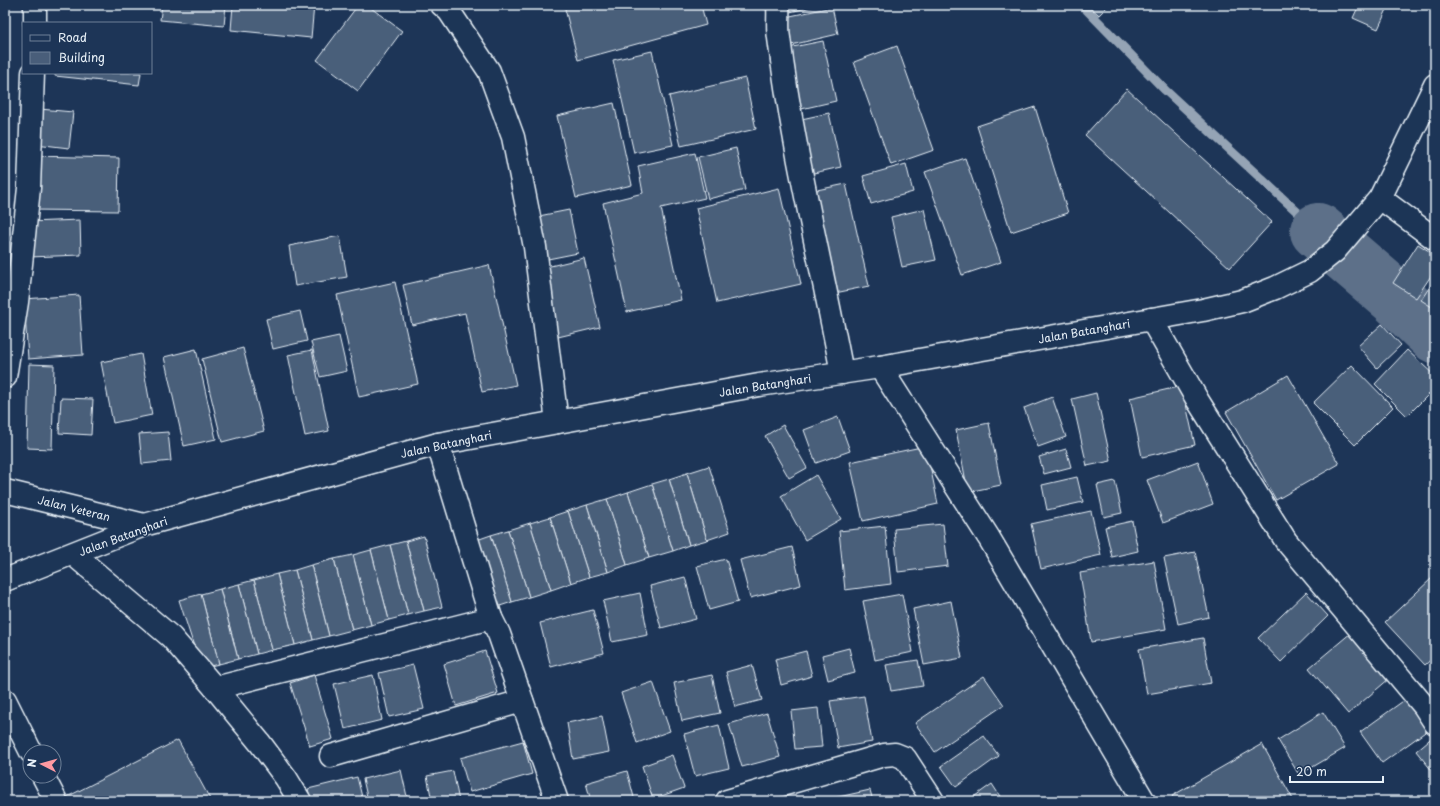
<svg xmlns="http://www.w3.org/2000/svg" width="1440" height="806" font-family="'Playpen Sans',sans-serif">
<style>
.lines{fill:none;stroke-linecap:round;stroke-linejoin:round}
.stream{stroke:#95a4b5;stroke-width:9}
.river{stroke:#5d7089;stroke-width:56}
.building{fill:#495e7a;stroke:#e8f1f8}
.minor-casing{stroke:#e8f1f8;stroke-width:25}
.minor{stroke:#1d3557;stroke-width:22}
.labels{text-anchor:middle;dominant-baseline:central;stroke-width:3;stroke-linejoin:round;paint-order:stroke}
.street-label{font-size:11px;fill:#e8f1f8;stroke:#1d3557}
</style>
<rect width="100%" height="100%" fill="#1d3557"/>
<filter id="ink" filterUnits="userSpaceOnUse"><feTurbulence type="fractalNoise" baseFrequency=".025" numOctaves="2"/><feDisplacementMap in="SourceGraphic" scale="8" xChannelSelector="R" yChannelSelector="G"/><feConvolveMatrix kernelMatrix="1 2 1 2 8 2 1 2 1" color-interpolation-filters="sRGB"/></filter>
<g filter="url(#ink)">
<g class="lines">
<path class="stream" d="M1082,5L1165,90L1318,231"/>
<path class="river" d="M1318,231L1395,297L1435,335"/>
</g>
<g class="building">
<path d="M162,5H226L224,26L160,20Z"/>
<path d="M233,5H314L311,38L231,30Z"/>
<path d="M358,5H367L402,31L358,91L317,60Z"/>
<path d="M564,5H701L706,25L578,60Z"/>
<path d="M788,5H820L790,12Z"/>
<path d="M1088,5H1109L1099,15Z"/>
<path d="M1359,5H1389L1378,29L1353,18Z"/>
<path d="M832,7L838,34L787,46L781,18Z"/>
<path d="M823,41L836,101L797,110L783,49Z"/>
<path d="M897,46L934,150L891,165L854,62Z"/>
<path d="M652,51L673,145L634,153L613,60Z"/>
<path d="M55,73H141L139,85L55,76Z"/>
<path d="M745,78L756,129L681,146L669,96Z"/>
<path d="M1127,89L1272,222L1230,268L1085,135Z"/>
<path d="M614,103L632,185L576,198L557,116Z"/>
<path d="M1035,107L1068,213L1011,232L977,126Z"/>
<path d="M40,109L73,112L69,148L36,144Z"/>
<path d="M829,113L841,167L809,174L797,120Z"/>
<path d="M736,148L745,190L708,199L698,157Z"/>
<path d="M695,153L705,198L661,208L681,300L627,312L603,203L643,193L638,166Z"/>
<path d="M32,156L119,158L118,211L32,210Z"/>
<path d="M965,158L1001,262L962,275L925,172Z"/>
<path d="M906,164L913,192L871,204L863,176Z"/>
<path d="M846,184L869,286L835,293L812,191Z"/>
<path d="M779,188L801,284L717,303L696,208Z"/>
<path d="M924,209L936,260L902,267L891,217Z"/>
<path d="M569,210L578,253L543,260L534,217Z"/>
<path d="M80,220L81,255L29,257L28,222Z"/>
<path d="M340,236L347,277L295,286L289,246Z"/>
<path d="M1418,244L1435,255V270L1416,298L1393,283Z"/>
<path d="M584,258L600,327L558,337L542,268Z"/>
<path d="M489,265L516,385L482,392L465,313L412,325L403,285Z"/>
<path d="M1435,279V309L1421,300Z"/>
<path d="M395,282L418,384L359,397L337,295Z"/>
<path d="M79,295L83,355L28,359L24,299Z"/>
<path d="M300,311L307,341L273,349L266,319Z"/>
<path d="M1382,324L1401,345L1377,368L1358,346Z"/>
<path d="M339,336L347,371L320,377L311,342Z"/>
<path d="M243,348L264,431L222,442L202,359Z"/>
<path d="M196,349L216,439L184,446L164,357Z"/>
<path d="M312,350L329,431L305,436L288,355Z"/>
<path d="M1407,350L1435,376V388L1407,416L1375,384Z"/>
<path d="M141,354L152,415L113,423L101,362Z"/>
<path d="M29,364L54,365L52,449L27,448Z"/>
<path d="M1352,365L1393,407L1355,445L1313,403Z"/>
<path d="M1288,375L1339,464L1276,500L1226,412Z"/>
<path d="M1182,386L1195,445L1142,457L1130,398Z"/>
<path d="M1096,393L1111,461L1087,466L1072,399Z"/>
<path d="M1052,397L1066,437L1038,447L1024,408Z"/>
<path d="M61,398L93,399L91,435L59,433Z"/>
<path d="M838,417L850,451L816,463L804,430Z"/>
<path d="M989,423L1001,485L968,492L956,430Z"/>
<path d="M783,425L807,468L789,478L765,436Z"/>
<path d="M168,432L171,461L142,464L139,434Z"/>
<path d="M926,446L938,504L863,521L850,462Z"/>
<path d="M1066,449L1071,467L1044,474L1039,457Z"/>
<path d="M1198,461L1213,504L1163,523L1147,480Z"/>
<path d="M709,466L730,532L707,540L687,473Z"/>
<path d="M687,473L707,540L689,545L669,479Z"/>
<path d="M816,475L841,519L805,540L781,496Z"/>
<path d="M1077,477L1083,502L1047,510L1042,485Z"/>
<path d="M669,479L689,545L673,551L652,484Z"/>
<path d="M1115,481L1122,513L1104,517L1097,485Z"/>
<path d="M652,484L673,551L649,558L628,492Z"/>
<path d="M628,492L649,558L627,565L607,499Z"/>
<path d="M607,499L627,565L608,572L587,505Z"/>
<path d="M587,505L608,572L589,577L568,511Z"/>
<path d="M568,511L589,577L571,583L550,517Z"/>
<path d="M1091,511L1101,555L1041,569L1031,524Z"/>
<path d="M550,517L571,583L551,590L530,523Z"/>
<path d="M1132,521L1138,551L1112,557L1105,527Z"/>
<path d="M530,523L551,590L529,597L508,530Z"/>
<path d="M943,524L948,566L898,572L894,529Z"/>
<path d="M885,526L891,584L845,590L839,531Z"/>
<path d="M508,530L529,597L512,602L491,535Z"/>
<path d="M491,535L512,602L494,608L474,541Z"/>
<path d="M424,536L442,607L424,611L406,541Z"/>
<path d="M406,541L424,611L408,615L390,545Z"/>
<path d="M390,545L408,615L389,620L371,550Z"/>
<path d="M792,547L801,585L750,598L740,560Z"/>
<path d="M371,550L389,620L371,625L353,555Z"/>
<path d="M1195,552L1209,617L1178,624L1164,558Z"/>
<path d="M353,555L371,625L352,630L334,559Z"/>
<path d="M334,559L352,630L329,636L311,565Z"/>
<path d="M726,559L738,602L709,610L697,566Z"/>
<path d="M1154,561L1166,629L1091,642L1080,573Z"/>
<path d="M311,565L329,636L313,640L295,570Z"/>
<path d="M295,570L313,640L295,645L277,574Z"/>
<path d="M277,574L295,645L272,650L254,580Z"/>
<path d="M685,577L696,619L661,628L650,586Z"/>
<path d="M1432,578L1435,581V656L1425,665L1385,622Z"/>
<path d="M254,580L272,650L257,654L239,584Z"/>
<path d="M239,584L257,654L238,659L220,589Z"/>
<path d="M220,589L238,659L219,664L201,594Z"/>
<path d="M1306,592L1328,616L1281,662L1258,638Z"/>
<path d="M640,593L648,635L612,642L603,601Z"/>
<path d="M201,594L219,664L201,668L179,600Z"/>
<path d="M902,594L913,652L875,660L863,601Z"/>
<path d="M951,601L962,658L924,665L913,609Z"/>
<path d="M593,610L604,653L551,667L540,623Z"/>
<path d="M1352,632L1390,678L1348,714L1309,668Z"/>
<path d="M1203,638L1211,683L1147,694L1139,649Z"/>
<path d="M849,648L855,673L828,680L822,655Z"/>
<path d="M485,651L498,693L456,706L444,664Z"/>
<path d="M806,651L812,676L781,685L775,659Z"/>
<path d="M918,660L923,686L891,691L886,665Z"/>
<path d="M413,665L424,709L389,717L379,673Z"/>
<path d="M752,665L762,700L735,707L726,672Z"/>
<path d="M314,675L333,739L310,746L290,683Z"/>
<path d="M373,675L382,720L345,729L334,684Z"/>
<path d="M712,675L720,713L682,721L674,683Z"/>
<path d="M984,676L1004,705L935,752L915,723Z"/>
<path d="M653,682L670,731L637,743L621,693Z"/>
<path d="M864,696L872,742L838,748L830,701Z"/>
<path d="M1406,699L1428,730L1382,763L1360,732Z"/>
<path d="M818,708L822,747L795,749L791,711Z"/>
<path d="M1323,712L1345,748L1299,775L1278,740Z"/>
<path d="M767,713L780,757L742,767L729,724Z"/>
<path d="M602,716L609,752L573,759L567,723Z"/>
<path d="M719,725L729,768L695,776L684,734Z"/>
<path d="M1435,735V770L1433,772L1416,751Z"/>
<path d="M984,736L999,756L956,787L941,766Z"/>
<path d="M178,740L211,801H69L67,797Z"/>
<path d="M523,741L532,774L470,792L460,758Z"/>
<path d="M1262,744L1294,801H1175L1172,796Z"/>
<path d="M672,755L684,788L653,799L642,766Z"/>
<path d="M401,770L408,801H368L363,779Z"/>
<path d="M453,771L459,801H432L427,776Z"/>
<path d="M627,771L635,801H591L586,783Z"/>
<path d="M357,777L363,801H311L308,789Z"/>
<path d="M992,784L1003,801H968Z"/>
<path d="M870,790L873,801H834V798Z"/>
<path d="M813,796L814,801H795Z"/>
</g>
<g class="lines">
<g class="minor-casing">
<g id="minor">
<path d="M442,5L449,11L489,71L513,137L535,247L557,422"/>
<path d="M778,5C779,16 777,27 779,38C793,151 821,261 842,373"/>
<path d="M35,23V5"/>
<path d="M1380,198L1435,239"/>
<path d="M1151,319L1198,401L1286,541L1424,706L1435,723"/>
<path d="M880,367L989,538L1144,801"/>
<path d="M5,377L17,302L29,188L33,73"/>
<path d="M438,444L491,618L499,634L557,801"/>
<path d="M5,491L144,525"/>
<path d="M73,554L171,637L215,688L260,743L286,778L300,801"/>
<path d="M5,580L144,525L438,444L759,385L880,367L1203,310L1242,301L1275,288L1310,271L1335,251L1380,198L1435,85"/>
<path d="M215,688L491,618"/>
<path d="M5,700L31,752"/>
<path d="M331,756L522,701"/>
<path d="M43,776L56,801"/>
<path d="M727,801L884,755L895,754L905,758L933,801"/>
</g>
</g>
<use href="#minor" class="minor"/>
</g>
</g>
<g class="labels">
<g class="street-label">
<text transform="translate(1084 331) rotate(-10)">Jalan Batanghari</text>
<text transform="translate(765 385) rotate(-9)">Jalan Batanghari</text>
<text transform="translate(446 444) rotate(-12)">Jalan Batanghari</text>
<text transform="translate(74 508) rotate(14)">Jalan Veteran</text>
<text transform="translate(123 536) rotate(-20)">Jalan Batanghari</text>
</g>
</g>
<rect width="1440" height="806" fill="none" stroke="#1d3557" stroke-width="20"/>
<rect x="10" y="10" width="1420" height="786" fill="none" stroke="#e8f1f8" stroke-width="1.5" filter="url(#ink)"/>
<rect x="22" y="22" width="130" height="52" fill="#1d3557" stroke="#6e8097"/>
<rect x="30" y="35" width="20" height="6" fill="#1d3557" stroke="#6e8097"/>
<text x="58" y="42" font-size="12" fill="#e8f1f8">Road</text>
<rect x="30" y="52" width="20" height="12" fill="#495e7a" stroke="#6e8097"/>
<text x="58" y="62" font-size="12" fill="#e8f1f8">Building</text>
<g transform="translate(42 764) rotate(276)"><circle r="19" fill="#1d3557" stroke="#6e8097"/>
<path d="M0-3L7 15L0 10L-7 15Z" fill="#ff9aa2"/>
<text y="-6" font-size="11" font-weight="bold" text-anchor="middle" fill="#e8f1f8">N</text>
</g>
<path d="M1290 776v6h93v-6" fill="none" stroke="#e8f1f8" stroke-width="2"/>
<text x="1296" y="776" font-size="12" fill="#e8f1f8" stroke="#1d3557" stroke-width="3" paint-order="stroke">20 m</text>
</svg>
